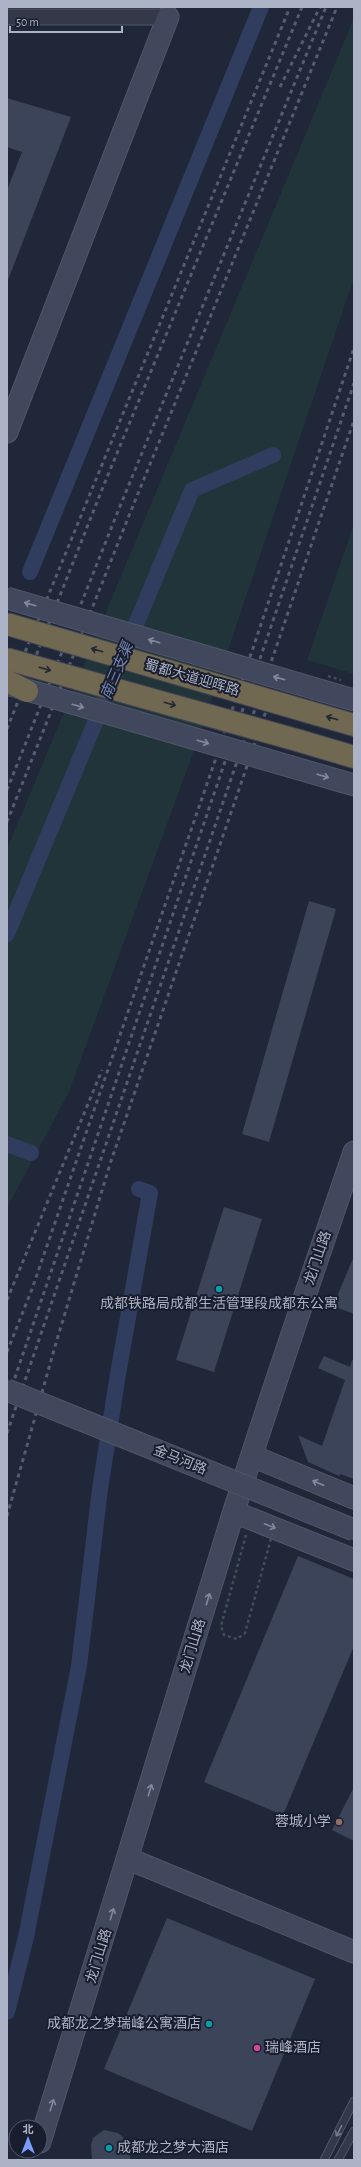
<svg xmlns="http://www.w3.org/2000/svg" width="361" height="2167" font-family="'Alegreya Sans','Noto Sans SC',sans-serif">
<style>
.green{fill:#21343a}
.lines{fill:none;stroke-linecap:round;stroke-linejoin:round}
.canal{stroke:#303d5f;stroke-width:16}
.building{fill:#3b4459}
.lane-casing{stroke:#505667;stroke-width:9}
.street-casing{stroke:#505667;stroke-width:17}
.secondary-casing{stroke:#505667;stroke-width:23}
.highway-casing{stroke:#3e4354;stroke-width:24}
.lane{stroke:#333949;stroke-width:7}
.street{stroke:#333949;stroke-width:15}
.secondary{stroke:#41475d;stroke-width:21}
.highway{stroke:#706850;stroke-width:22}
.rail{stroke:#555c71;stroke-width:3;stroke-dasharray:4 4;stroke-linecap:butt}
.secondary-bridge-casing{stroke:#505667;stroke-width:23;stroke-linecap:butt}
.highway-bridge-casing{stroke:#3e4354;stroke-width:24;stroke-linecap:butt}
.path-bridge{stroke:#3f5157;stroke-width:2.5;stroke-dasharray:3 3;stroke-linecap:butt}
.secondary-bridge{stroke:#41475d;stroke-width:21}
.highway-bridge{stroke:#706850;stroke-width:22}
.oneway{stroke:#82889c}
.oneway2{stroke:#262933}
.oneway3{stroke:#767c8e}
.culture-dot{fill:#0f9aa8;stroke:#191e2e;stroke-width:1.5}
.education-dot{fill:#8d6e63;stroke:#191e2e;stroke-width:1.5}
.hotel-dot{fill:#d1479c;stroke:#191e2e;stroke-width:1.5}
.labels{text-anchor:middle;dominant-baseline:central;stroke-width:4;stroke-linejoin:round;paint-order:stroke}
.street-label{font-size:14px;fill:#adb3c6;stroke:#191e2e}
.poi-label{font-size:14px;fill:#adb3c6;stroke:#191e2e;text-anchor:end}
.water-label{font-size:15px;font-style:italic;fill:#7485b0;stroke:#191e2e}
</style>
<rect width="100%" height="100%" fill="#1f2739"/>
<g class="green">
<path d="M354,18V278L192,756L69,1092L7,1208V849Z"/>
<path d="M354,524V674L307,660Z"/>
</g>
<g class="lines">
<g class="canal">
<path d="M30,572L261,7"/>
<path d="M7,934L192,490L273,455"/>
<path d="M7,1144L31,1153"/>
<path d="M7,2012L26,1937L79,1666L100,1489L118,1374L150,1193L139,1189"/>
</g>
</g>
<g class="building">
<path d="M7,98L71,117L8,280L7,190L22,152L7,147Z"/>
<path d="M309,901L336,909L269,1142L242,1134Z"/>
<path d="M224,1207L262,1219L214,1372L176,1360Z"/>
<path d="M354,1256V1314L333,1306Z"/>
<path d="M324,1356L350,1367L352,1360L354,1361V1479L340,1474L339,1476L308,1462L298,1435L322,1446L345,1380L318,1368Z"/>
<path d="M298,1556L354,1579V1646L283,1815L204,1782Z"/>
<path d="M354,1787V1841L332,1830Z"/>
<path d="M167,1918L315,1979L252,2131L104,2069Z"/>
<path d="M104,2130L118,2133L124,2138L131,2160H92L91,2145L93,2138Z"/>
</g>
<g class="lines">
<g class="lane-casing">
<g id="lane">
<path d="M324,2160L354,2101"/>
<path d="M338,2160L354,2131"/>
</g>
</g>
<g class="street-casing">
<path id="street" d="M7,17H168"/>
</g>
<g class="secondary-casing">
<g id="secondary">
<path d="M7,432L168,17"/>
<path d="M316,689L354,700"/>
<path d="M292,767L354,785"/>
<path d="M252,1456L354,1498"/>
<path d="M234,1512L354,1560"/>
<path d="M129,1859L354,1952"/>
<path d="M40,2142C106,1933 168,1723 233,1514C271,1392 313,1273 354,1152"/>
</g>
</g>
<g class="highway-casing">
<g id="highway">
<path d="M309,712L354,725"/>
<path d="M300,741L354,757"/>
</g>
</g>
<use href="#lane" class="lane"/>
<use href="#street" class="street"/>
<use href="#secondary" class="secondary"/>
<use href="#highway" class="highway"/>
<g class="rail">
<path d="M280,87L320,7"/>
<path d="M7,696L290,7"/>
<path d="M7,729L103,487L302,7"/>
<path d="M7,790L116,516L326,7"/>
<path d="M7,822L128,518L337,7"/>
<path d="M7,1300L102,1070"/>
<path d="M7,1352L32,1289L217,755L354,348"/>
<path d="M7,1401L354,383"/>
<path d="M7,1433L354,420"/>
<path d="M7,1516L56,1343L110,1164L277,679"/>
</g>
<g class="secondary-bridge-casing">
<g id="secondary-bridge">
<path d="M7,598L316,689"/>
<path d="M10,685L292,767"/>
<path d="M7,1390L354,1530"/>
</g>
</g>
<g class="highway-bridge-casing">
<g id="highway-bridge">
<path d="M7,624L309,712"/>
<path d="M7,659L300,741"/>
<path d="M7,681L27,691"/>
</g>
</g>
<g class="path-bridge">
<path d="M328,676L341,680"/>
<path d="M246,1535L221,1626L224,1635L237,1639L245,1633L277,1517"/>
</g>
<use href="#secondary-bridge" class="secondary-bridge"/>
<use href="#highway-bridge" class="highway-bridge"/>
</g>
<defs><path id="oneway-shaft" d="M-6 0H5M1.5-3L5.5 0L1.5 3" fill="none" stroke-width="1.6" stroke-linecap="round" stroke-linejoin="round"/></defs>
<g class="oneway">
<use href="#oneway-shaft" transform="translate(30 604) rotate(-164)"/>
<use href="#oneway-shaft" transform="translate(154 641) rotate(-164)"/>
<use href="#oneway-shaft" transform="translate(279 678) rotate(-164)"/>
<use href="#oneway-shaft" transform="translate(78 706) rotate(16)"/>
<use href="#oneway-shaft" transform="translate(203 742) rotate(16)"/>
<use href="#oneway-shaft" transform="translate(323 776) rotate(16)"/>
<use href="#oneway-shaft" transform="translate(318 1483) rotate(-157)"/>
<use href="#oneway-shaft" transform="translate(270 1526) rotate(22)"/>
<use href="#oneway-shaft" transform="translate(208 1599) rotate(-73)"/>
<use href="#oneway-shaft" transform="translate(150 1790) rotate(-73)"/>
<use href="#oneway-shaft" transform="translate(112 1914) rotate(-73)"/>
<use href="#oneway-shaft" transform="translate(52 2105) rotate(-73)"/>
</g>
<g class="oneway2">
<use href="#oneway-shaft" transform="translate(97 650) rotate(-164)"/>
<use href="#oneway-shaft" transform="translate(45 669) rotate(16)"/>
<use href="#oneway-shaft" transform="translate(170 704) rotate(16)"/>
<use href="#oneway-shaft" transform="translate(332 718) rotate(-164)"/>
</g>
<use class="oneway3" href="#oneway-shaft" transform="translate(339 2131) rotate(117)"/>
<g class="culture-dot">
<circle cx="219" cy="1289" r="4"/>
<circle cx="209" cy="2024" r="4"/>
<circle cx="109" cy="2148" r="4"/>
</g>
<circle class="education-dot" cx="339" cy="1822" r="4"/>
<circle class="hotel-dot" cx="257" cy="2048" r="4"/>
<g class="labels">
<g class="street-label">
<text transform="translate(192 678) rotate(16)">蜀都大道迎晖路</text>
<text transform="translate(318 1258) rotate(-71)">龙门山路</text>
<text transform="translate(180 1460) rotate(22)">金马河路</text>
<text transform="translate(193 1646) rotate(-73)">龙门山路</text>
<text transform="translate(99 1956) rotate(-73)">龙门山路</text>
</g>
<g class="poi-label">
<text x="219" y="1304" text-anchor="middle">成都铁路局成都生活管理段成都东公寓</text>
<text x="331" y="1822">蓉城小学</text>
<text x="201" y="2024">成都龙之梦瑞峰公寓酒店</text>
<text x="265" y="2048" text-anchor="start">瑞峰酒店</text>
<text x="117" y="2148" text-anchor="start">成都龙之梦大酒店</text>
</g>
<g class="water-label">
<text transform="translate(117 671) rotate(-67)">南三支渠</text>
</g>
</g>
<rect width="361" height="2167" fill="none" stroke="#adb3c6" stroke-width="16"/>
<g transform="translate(28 2139)"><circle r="19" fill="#191e2e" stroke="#545a6b"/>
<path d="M0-3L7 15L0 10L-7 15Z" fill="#7b9bfd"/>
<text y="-6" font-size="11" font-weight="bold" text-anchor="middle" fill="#adb3c6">北</text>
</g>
<path d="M10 26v6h112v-6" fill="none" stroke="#adb3c6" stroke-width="2"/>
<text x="16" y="26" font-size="12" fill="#adb3c6" stroke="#191e2e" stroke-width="3" paint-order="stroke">50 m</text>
</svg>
